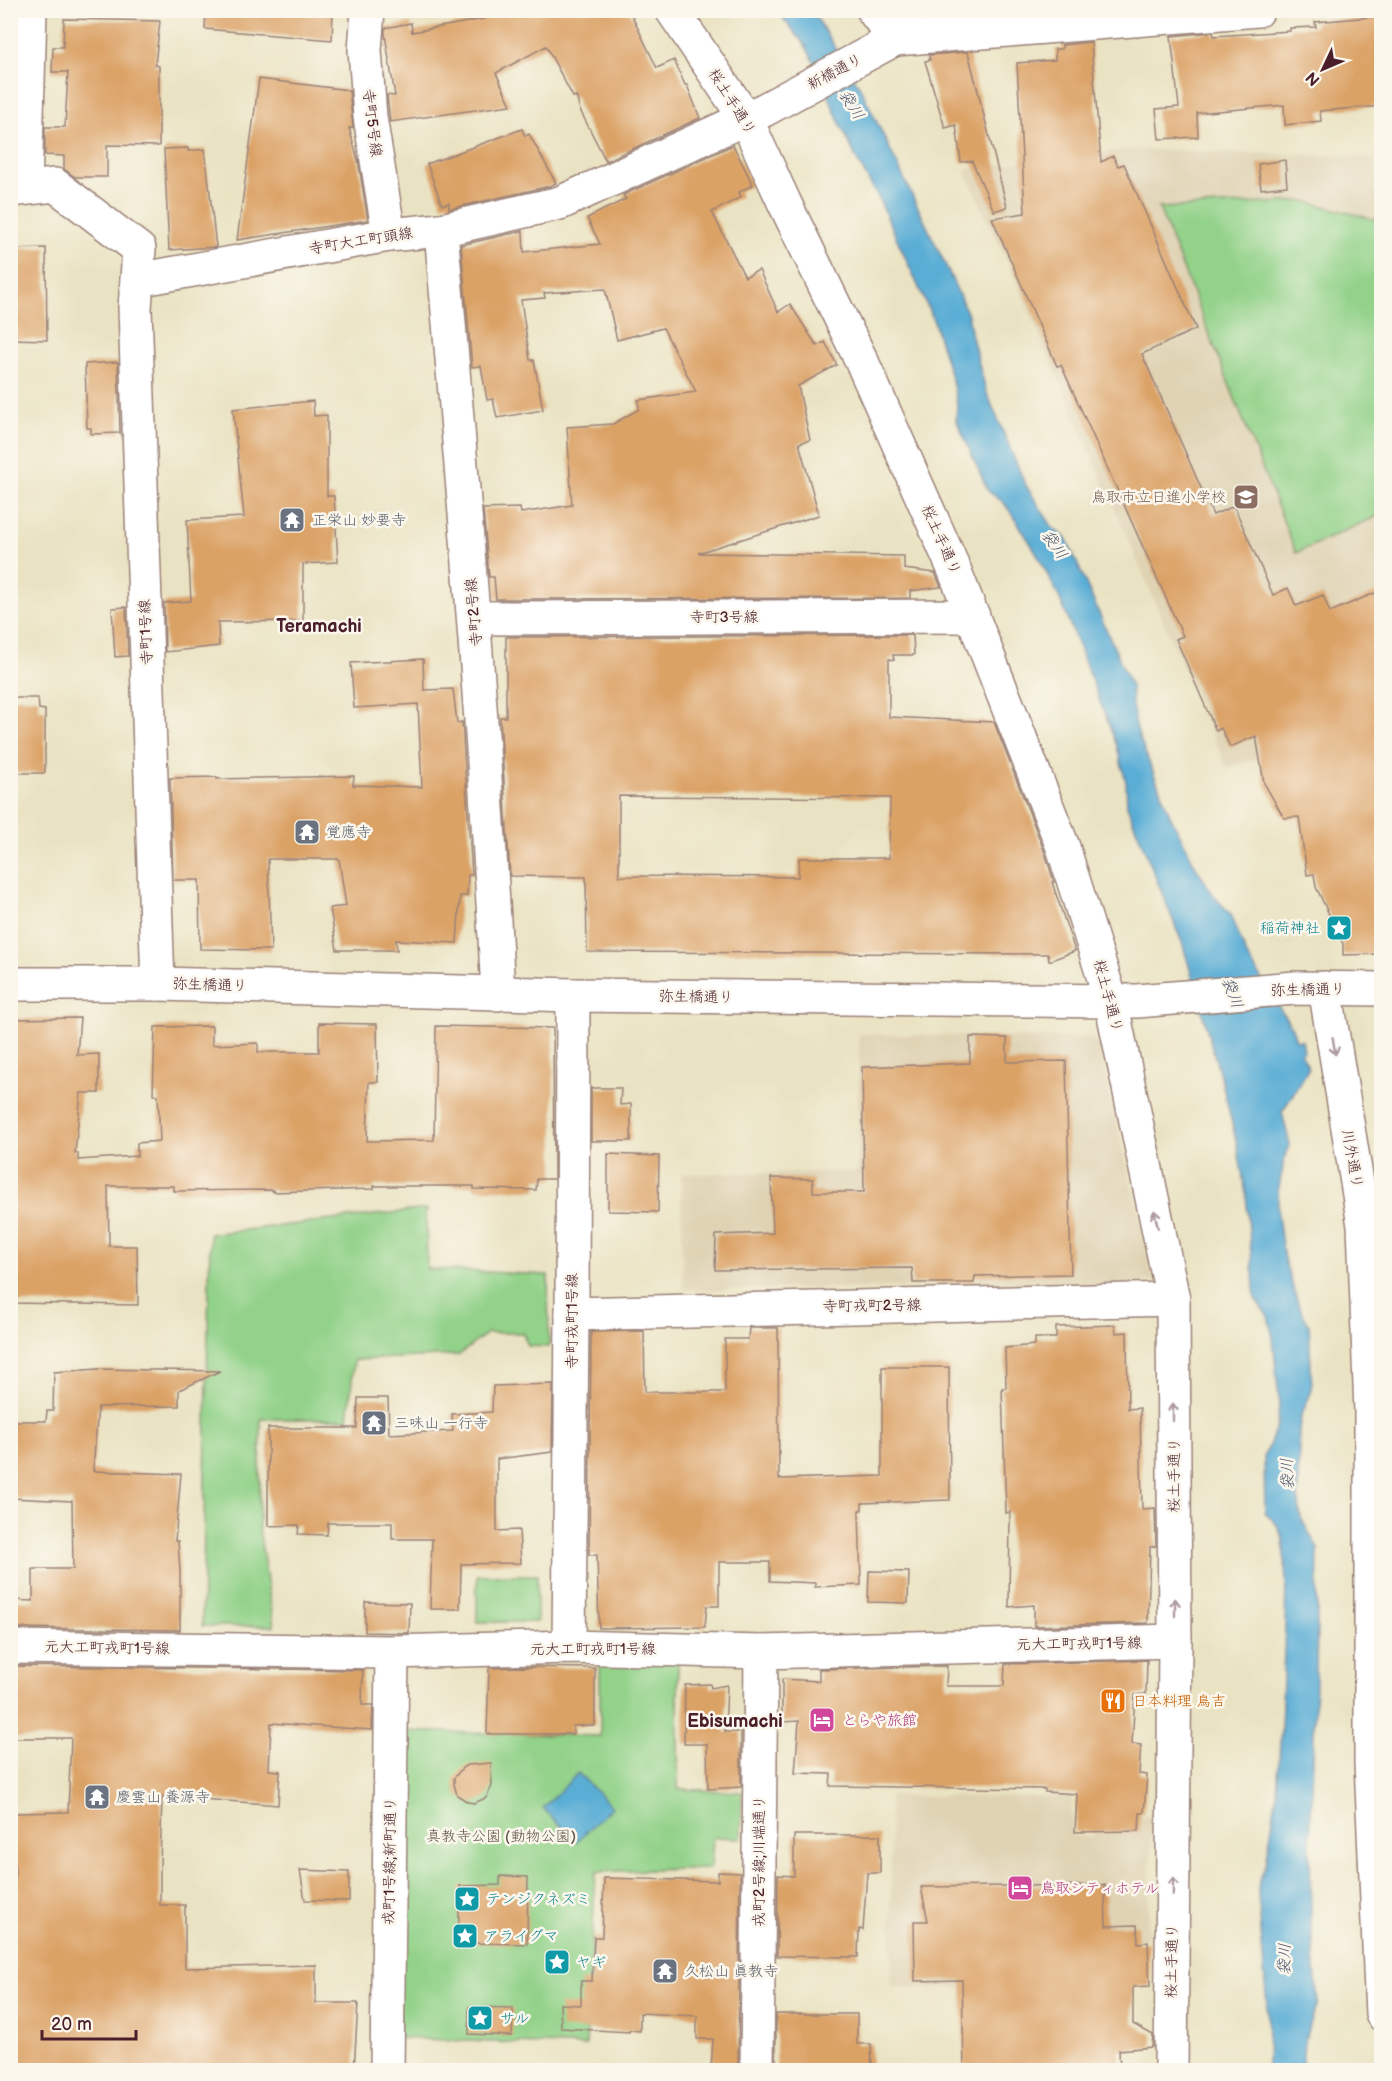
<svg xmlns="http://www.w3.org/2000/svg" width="1392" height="2081" font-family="'Balsamiq Sans','Klee One',sans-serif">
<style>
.built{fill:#dfd3b4}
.green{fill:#92d289;stroke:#6e785a;stroke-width:1.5}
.water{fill:#5aadd5;stroke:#526680;stroke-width:1.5}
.building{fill:#dba266;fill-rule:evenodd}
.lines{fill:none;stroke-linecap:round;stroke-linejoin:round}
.street-casing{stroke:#9a8177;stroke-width:36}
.secondary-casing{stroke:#9a8177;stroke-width:36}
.street{stroke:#fff;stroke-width:33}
.secondary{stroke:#fff;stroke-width:33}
.oneway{stroke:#ae9aa0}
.labels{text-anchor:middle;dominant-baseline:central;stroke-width:5;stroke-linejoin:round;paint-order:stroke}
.street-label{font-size:15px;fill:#4a1f2b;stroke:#fbf7ec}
.education-label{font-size:15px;fill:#785e54;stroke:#fbf7ec;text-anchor:end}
.worship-label{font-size:15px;fill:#5b616d;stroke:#fbf7ec;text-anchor:start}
.culture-label{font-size:15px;fill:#0d838f;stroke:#fbf7ec;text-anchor:start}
.food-label{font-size:15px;fill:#c56008;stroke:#fbf7ec;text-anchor:start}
.hotel-label{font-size:15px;fill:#b23c85;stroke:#fbf7ec;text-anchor:start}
.park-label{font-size:15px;fill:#605547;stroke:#fbf7ec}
.water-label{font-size:16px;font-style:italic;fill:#50586f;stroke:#fbf7ec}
.quarter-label{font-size:18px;font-weight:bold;fill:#4a1f2b;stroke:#fbf7ec}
</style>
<rect width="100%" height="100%" fill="#fbf7ec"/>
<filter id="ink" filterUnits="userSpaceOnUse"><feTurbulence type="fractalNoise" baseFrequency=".0167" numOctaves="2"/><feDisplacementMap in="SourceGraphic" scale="12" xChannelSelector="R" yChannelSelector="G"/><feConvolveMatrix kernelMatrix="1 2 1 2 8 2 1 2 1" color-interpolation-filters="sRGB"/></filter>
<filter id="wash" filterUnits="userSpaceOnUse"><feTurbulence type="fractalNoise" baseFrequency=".008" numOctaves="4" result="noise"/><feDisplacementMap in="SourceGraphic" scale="24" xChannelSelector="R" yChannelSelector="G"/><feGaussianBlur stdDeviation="1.35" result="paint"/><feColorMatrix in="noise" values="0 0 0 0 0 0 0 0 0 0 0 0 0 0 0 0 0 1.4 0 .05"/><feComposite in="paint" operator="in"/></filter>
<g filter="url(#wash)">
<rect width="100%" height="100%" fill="#eae3c3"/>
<g class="built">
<path d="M1133,149L1381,158V721L1227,768L1013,274L964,169Z"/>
<path d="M859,1034L1089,1038L1098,1045L1155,1281H1144L1143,1284L683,1290L681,1174L858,1171Z"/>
<path d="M890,1796L1071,1797L1072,1836L1093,1837L1096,1814L1152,1816L1148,1939L1070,1942L1073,1988L892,1987Z"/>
</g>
<g class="green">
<path d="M1304,201L1381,221L1382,514L1296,553L1159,208Z"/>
<path d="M426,1209L427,1269L548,1275L549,1347L528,1346L523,1333H487L459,1355L354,1360L348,1419H261L259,1528L274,1626H202L210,1234Z"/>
<rect x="477" y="1575" width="60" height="47"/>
<path d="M600,1657H678V1789L742,1792L741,1838L713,1837L711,1868L596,1872L586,2046L398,2038L400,1731L600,1736Z"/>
</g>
<g class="water">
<path d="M777,11H809L818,20L861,89L948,270L968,315L972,337L986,391L1025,484L1053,528L1066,538L1131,686L1132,706L1138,734L1170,815L1197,869L1214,896L1231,915L1247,956L1292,1028L1296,1040H1302L1304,1051L1301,1053L1309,1068L1282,1112L1290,1145L1286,1152L1278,1192V1216L1284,1259L1299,1307L1309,1325L1312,1390L1301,1416L1299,1430L1298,1496L1301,1518L1318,1549L1316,1682L1310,1841L1311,1919L1318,2004L1307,2032L1303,2052V2070H1267L1268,2020L1258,1893L1259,1880L1266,1865L1277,1792L1281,1729L1285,1625L1286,1581L1283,1539L1277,1525L1265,1512L1264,1455L1268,1449L1278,1421L1279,1401L1273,1338L1268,1316L1255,1299L1246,1194L1236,1140L1222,1082L1183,945L1127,806L1126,782L1116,743L1060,599L1036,552L1013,515L1003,502L988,491L956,419L957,404L952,380L933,319L878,197L858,162L838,119L816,66L805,45Z"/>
<path d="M578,1773L612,1807L576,1842L543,1808Z"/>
</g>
<g id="blocks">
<g class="building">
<path d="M206,10H333L332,40L205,29Z"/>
<path d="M479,10H629L657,68L674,60L685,85H687L700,118L606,161L580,110L576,96L573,97L546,46L496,73L511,105L390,122L387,95L395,96L385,35V28L411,23L412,32L484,19Z"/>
<path d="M926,10H958L959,15L925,18Z"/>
<path d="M1382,16V106L1320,111L1321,121L1285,125L1284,105L1197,113L1198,137L1159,139L1156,109L1179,107L1171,36L1213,32L1214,36L1290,31V28L1316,27L1315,22Z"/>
<path d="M64,19L160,21L155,65L159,66V146L107,145V177H75L64,169V156L45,155V127H65L68,72H52L53,47H63Z"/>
<path d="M1091,42L1101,162L1113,156L1118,166L1124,164L1196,329L1142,354L1213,515L1234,506L1273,595L1288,588L1296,606L1323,595L1330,612L1382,590V954L1343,955V944L1316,887L1314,874L1307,875L1299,817L1284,818L1264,783L1256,736L1230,747L1221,728L1216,731L1176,639L1183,636L1061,365L1057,366L992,218L1025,213L1017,63L1055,60V49H1062V45Z"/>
<path d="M968,52L1007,207L994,211L972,161L961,162L956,125L945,128L925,61L930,60L929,55Z"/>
<path d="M259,79L349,90L353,128H349L358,160L368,220L237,240Z"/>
<path d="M522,129L525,136L529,134L556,183L550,186L449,209V203L442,205L427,164Z"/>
<path d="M733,145L753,185L739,192L741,197L712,212L745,277L759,270L778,312L790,304L817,346L825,342L837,365L798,386L810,440L799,443L819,515L698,553L904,556V569L935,573L941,587L910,591V598L496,599L494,577H489L483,509L520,508L521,513L572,505L567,427L613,424L639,409L638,400L696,392L663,328L617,340L605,289L544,293L545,298L521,300L530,360H534L543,410L497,418L493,399L487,400L481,366L472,367L461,245L523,231L524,252L600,244L587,218L626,199L623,195Z"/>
<path d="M188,148V151L205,149L216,247L169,250L164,149Z"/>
<path d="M1285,160L1287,186L1261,189L1258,164Z"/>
<path d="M46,248L47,340L10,339V249Z"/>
<path d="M118,362L120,433L91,434V428H87L85,364Z"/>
<path d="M313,401L314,416L327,415V496H334L338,562L303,564V621L218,622L219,646L165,652L164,603L191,601L187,520L244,517L233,409Z"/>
<path d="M126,607L128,656L115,657L112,608Z"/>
<path d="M913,635L914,655H893L894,660L889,659V717L994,722L1045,853L1054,882H1052L1075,951L1049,961L1048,954L587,952L586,877L510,876L500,717H506V637ZM619,796L890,798L889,858H799L798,877L619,876Z"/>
<path d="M423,659L424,690L453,689L457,723L462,722L472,875H468L467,896H460L457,943L396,940L397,950H337L330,908L346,906L339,859H268L271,950L200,949L199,880H173L170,778L217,777V779L354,776L353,785L422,787L418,704L354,708L351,663Z"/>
<path d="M10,698H38L39,709L45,710V773H10Z"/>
<path d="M80,1018L77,1055L99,1054V1093H81L75,1153H78V1160L137,1156V1143L160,1141L158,1095H153L155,1027L212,1026V1045L258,1043V1052H319V1023L377,1024L378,1082H369L367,1141L434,1140L436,1026L553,1028L554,1179H537L536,1190L474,1189V1186H374V1189L273,1192V1190L174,1191V1186H108L109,1246H137L138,1305L10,1303V1019Z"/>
<path d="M970,1037L1007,1038V1062L1066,1061L1071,1274L975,1276L974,1283H913L912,1268L715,1270L716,1235L773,1233L771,1178L813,1179V1192H864L862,1067L970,1063Z"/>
<path d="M591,1088H621L620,1105L631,1104V1141H591Z"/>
<path d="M608,1154L659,1156L658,1212L608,1211Z"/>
<path d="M1115,1325L1116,1333L1127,1332L1128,1409L1140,1408L1142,1509L1155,1508L1156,1546L1150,1547L1148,1623L1034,1626V1605L1009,1607L1010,1512L1006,1513L1002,1388H1006L1005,1348L1035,1345V1338H1056V1327Z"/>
<path d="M749,1328H778L779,1479L882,1476V1367H949L950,1500L862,1503V1510H859L861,1585L815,1587V1583L770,1581V1562H719V1606H707L705,1627L599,1628L597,1555H589L591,1332L644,1331L645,1392H725V1339H748Z"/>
<path d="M98,1369L220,1371L179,1390V1406L98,1407L93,1471L181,1474L175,1541H178L180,1571V1630L10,1628V1600L33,1601V1569H73L72,1501L10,1498V1421H46L47,1411H53L54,1372Z"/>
<path d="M553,1384L552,1452L497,1459V1531L519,1530L521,1563L461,1564L460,1609H430L432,1539H392V1523H328L327,1535L298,1534L299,1525L268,1526V1428H357L358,1398H388L389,1434L453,1431L452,1414L492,1412L493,1386Z"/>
<path d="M869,1571L909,1572L908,1603L868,1602Z"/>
<path d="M365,1602L410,1603L409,1633L365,1632Z"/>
<path d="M1147,1660L1146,1694L1135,1695L1132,1744L1141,1745L1139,1774L1147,1775L1144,1813H1140L1139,1831L1075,1832L1077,1794L1045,1792V1789L830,1786L831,1774L795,1773L799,1721L782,1722V1679L819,1681V1669L947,1666L946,1686H1004L1005,1664Z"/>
<path d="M10,1666L363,1670L362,1705H373L372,1730L271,1723L269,1770L280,1771L278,1805L162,1796L160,1867V1905H185V1968L316,1965V2003H358L354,2070H10V1876H15L13,1813L68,1812L71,1738H10Z"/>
<path d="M516,1667L595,1668V1725L573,1726V1734H487L489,1668Z"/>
<path d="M710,1684L711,1688L727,1685L725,1732H741V1787L708,1789L707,1744H684L685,1685Z"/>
<path d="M491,1763L492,1786L486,1798L474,1803L468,1802L457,1795L454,1784V1778L462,1768L467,1765Z"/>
<path d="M794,1835H880V1873H867L863,1930L859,1929L858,1957L777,1956L778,1875L794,1876Z"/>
<path d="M300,1870L349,1872V1901L305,1900Z"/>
<path d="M718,1872L740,1873L738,2070H711L713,2039H697V2016L640,2013V2031L629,2030V2032L561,2028L560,2004L581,2005V1981H592L594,1937H602L604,1878L718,1881Z"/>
<path d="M500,1876L528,1877L527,1944L458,1943L460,1886L500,1885Z"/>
<path d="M1105,1885L1106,1926L1137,1925L1138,1943L1148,1942L1150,1986L1133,1987V2024L1153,2035L1152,2047L1119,2050L1120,2070H964L962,1980L915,1981L914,1921H928L921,1887Z"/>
<path d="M469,2007L513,2008L512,2036L469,2034Z"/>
<path d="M776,2014H857V2044H871L872,2070H776Z"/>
</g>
</g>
</g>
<g filter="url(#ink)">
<use href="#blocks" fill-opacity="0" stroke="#9a8177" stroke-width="1.5"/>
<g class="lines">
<g class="street-casing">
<g id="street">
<path d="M368,10L365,50L370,117L389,235"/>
<path d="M672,10L746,119L785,204L863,364L954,569L1063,847L1111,1001L1173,1299L1175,1641L1171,2070"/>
<path d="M873,10L895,39L1258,10"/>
<path d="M25,188L30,10"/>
<path d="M10,190L55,185L139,249L137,280L389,235L441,230L560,203L764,110L895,39L908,10"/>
<path d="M441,230C463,485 485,739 498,994"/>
<path d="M137,280L135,308L158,984"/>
<path d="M475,618L973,616"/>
<path d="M1325,988L1364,1225L1371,1413V1763L1382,2014"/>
<path d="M572,1314L1173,1299"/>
<path d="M10,1647L392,1652L569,1647L761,1652L1175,1641"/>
<path d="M569,1647L572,1314L573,995"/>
<path d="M387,2070L392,1652"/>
<path d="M757,2070L761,1652"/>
</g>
</g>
<g class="secondary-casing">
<path id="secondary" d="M10,984H158L573,995L1111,1001H1137L1295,988L1382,989"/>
</g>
<use href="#street" class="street"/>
<use href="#secondary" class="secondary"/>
</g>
<defs><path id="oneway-shaft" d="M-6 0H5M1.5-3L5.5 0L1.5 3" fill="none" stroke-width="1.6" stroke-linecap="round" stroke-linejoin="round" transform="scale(1.5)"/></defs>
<g class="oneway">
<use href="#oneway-shaft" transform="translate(1334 1046) rotate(81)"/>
<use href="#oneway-shaft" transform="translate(1156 1219) rotate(-102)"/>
<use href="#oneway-shaft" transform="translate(1173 1412) rotate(-90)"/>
<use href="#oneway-shaft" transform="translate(1175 1607) rotate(-90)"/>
<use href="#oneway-shaft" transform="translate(1173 1886) rotate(-89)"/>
</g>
</g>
<defs>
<g id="school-square" transform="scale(1.35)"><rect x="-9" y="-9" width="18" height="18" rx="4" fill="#8d6e63" stroke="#fbf7ec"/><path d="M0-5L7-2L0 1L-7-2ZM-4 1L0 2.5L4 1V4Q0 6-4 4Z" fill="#fff"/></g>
<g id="temple-square" transform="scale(1.35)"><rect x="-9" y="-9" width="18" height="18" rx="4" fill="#6b7280" stroke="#fbf7ec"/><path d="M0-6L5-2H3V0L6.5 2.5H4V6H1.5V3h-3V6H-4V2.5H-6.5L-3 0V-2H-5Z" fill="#fff"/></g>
<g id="sight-square" transform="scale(1.35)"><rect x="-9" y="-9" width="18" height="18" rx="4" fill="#0f9aa8" stroke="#fbf7ec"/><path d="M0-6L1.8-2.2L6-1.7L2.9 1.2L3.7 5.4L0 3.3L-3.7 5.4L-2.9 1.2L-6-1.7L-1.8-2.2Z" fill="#fff"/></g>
<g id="restaurant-square" transform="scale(1.35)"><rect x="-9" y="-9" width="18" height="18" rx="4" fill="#e8710a" stroke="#fbf7ec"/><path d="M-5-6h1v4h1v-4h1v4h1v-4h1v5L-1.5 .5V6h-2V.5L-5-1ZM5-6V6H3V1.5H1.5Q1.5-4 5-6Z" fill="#fff"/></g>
<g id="hotel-square" transform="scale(1.35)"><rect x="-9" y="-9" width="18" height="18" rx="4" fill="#d1479c" stroke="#fbf7ec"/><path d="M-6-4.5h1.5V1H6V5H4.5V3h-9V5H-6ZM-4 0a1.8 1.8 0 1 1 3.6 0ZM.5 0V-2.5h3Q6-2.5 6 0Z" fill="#fff"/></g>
</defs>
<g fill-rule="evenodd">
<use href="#school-square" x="1246" y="497"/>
<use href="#temple-square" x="292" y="520"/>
<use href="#temple-square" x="307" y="832"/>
<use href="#sight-square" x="1339" y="928"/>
<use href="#temple-square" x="374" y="1423"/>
<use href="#restaurant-square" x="1113" y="1701"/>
<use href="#hotel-square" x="822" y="1720"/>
<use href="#temple-square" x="97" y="1797"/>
<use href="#hotel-square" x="1020" y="1888"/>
<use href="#sight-square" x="467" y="1899"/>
<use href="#sight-square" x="465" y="1936"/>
<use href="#sight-square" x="557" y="1962"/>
<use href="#temple-square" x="665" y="1971"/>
<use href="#sight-square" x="480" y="2018"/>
</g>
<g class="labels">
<g class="street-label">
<text transform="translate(835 72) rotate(-28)">新橋通り</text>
<text transform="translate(732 102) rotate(58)">桜土手通り</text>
<text transform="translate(372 123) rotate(83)">寺町5号線</text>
<text transform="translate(361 241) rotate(-9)">寺町大工町頭線</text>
<text transform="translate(941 540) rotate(66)">桜土手通り</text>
<text transform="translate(474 612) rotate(-95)">寺町2号線</text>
<text x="724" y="617">寺町3号線</text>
<text transform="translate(146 632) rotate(-92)">寺町1号線</text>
<text transform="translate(210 985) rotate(2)">弥生橋通り</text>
<text transform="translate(1308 990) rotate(-1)">弥生橋通り</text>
<text transform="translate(1108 996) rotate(75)">桜土手通り</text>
<text transform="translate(696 997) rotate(1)">弥生橋通り</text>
<text transform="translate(1352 1159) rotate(80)">川外通り</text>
<text transform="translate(872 1306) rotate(-1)">寺町戎町2号線</text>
<text transform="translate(572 1321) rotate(-90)">寺町戎町1号線</text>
<text transform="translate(1174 1475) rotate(-90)">桜土手通り</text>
<text transform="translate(1079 1644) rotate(-1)">元大工町戎町1号線</text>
<text transform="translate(107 1648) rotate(1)">元大工町戎町1号線</text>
<text x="593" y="1649">元大工町戎町1号線</text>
<text transform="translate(390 1861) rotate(-89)">戎町1号線;新町通り</text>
<text transform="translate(759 1861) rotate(-90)">戎町2号線;川端通り</text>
<text transform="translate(1172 1961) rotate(-89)">桜土手通り</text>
</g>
<g class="education-label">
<text x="1226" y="497">鳥取市立日進小学校</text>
</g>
<g class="worship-label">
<text x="312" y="520">正栄山 妙要寺</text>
<text x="326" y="832">覚應寺</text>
<text x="394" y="1423">三味山 一行寺</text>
<text x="116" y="1797">慶雲山 養源寺</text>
<text x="684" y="1971">久松山 眞教寺</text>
</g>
<g class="culture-label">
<text x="1320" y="928" text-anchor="end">稲荷神社</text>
<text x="486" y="1899">テンジクネズミ</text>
<text x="484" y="1936">アライグマ</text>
<text x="576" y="1962">ヤギ</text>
<text x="500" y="2018">サル</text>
</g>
<g class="food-label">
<text x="1132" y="1701">日本料理 鳥吉</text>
</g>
<g class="hotel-label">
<text x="842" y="1720">とらや旅館</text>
<text x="1040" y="1888">鳥取シティホテル</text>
</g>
<g class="park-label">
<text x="501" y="1836">真教寺公園 (動物公園)</text>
</g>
<g class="water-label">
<text transform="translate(851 105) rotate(58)">袋川</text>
<text transform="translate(1054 545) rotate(55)">袋川</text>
<text transform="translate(1232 993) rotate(70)">袋川</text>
<text transform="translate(1288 1474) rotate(-92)">袋川</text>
<text transform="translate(1285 1959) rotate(-88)">袋川</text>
</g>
<g class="quarter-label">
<text x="319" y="626">Teramachi</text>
<text x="735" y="1721">Ebisumachi</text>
</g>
</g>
<rect width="1392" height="2081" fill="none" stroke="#fbf7ec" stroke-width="36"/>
<g transform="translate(1323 69) rotate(226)" stroke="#fbf7ec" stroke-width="4.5" paint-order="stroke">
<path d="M0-4.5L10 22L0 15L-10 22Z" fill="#4a1f2b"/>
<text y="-9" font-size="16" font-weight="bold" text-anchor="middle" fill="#4a1f2b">N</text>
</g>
<path d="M42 2030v9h94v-9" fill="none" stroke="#4a1f2b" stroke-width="3"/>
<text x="51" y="2030" font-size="18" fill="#4a1f2b" stroke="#fbf7ec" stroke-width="4.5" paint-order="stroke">20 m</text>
</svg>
